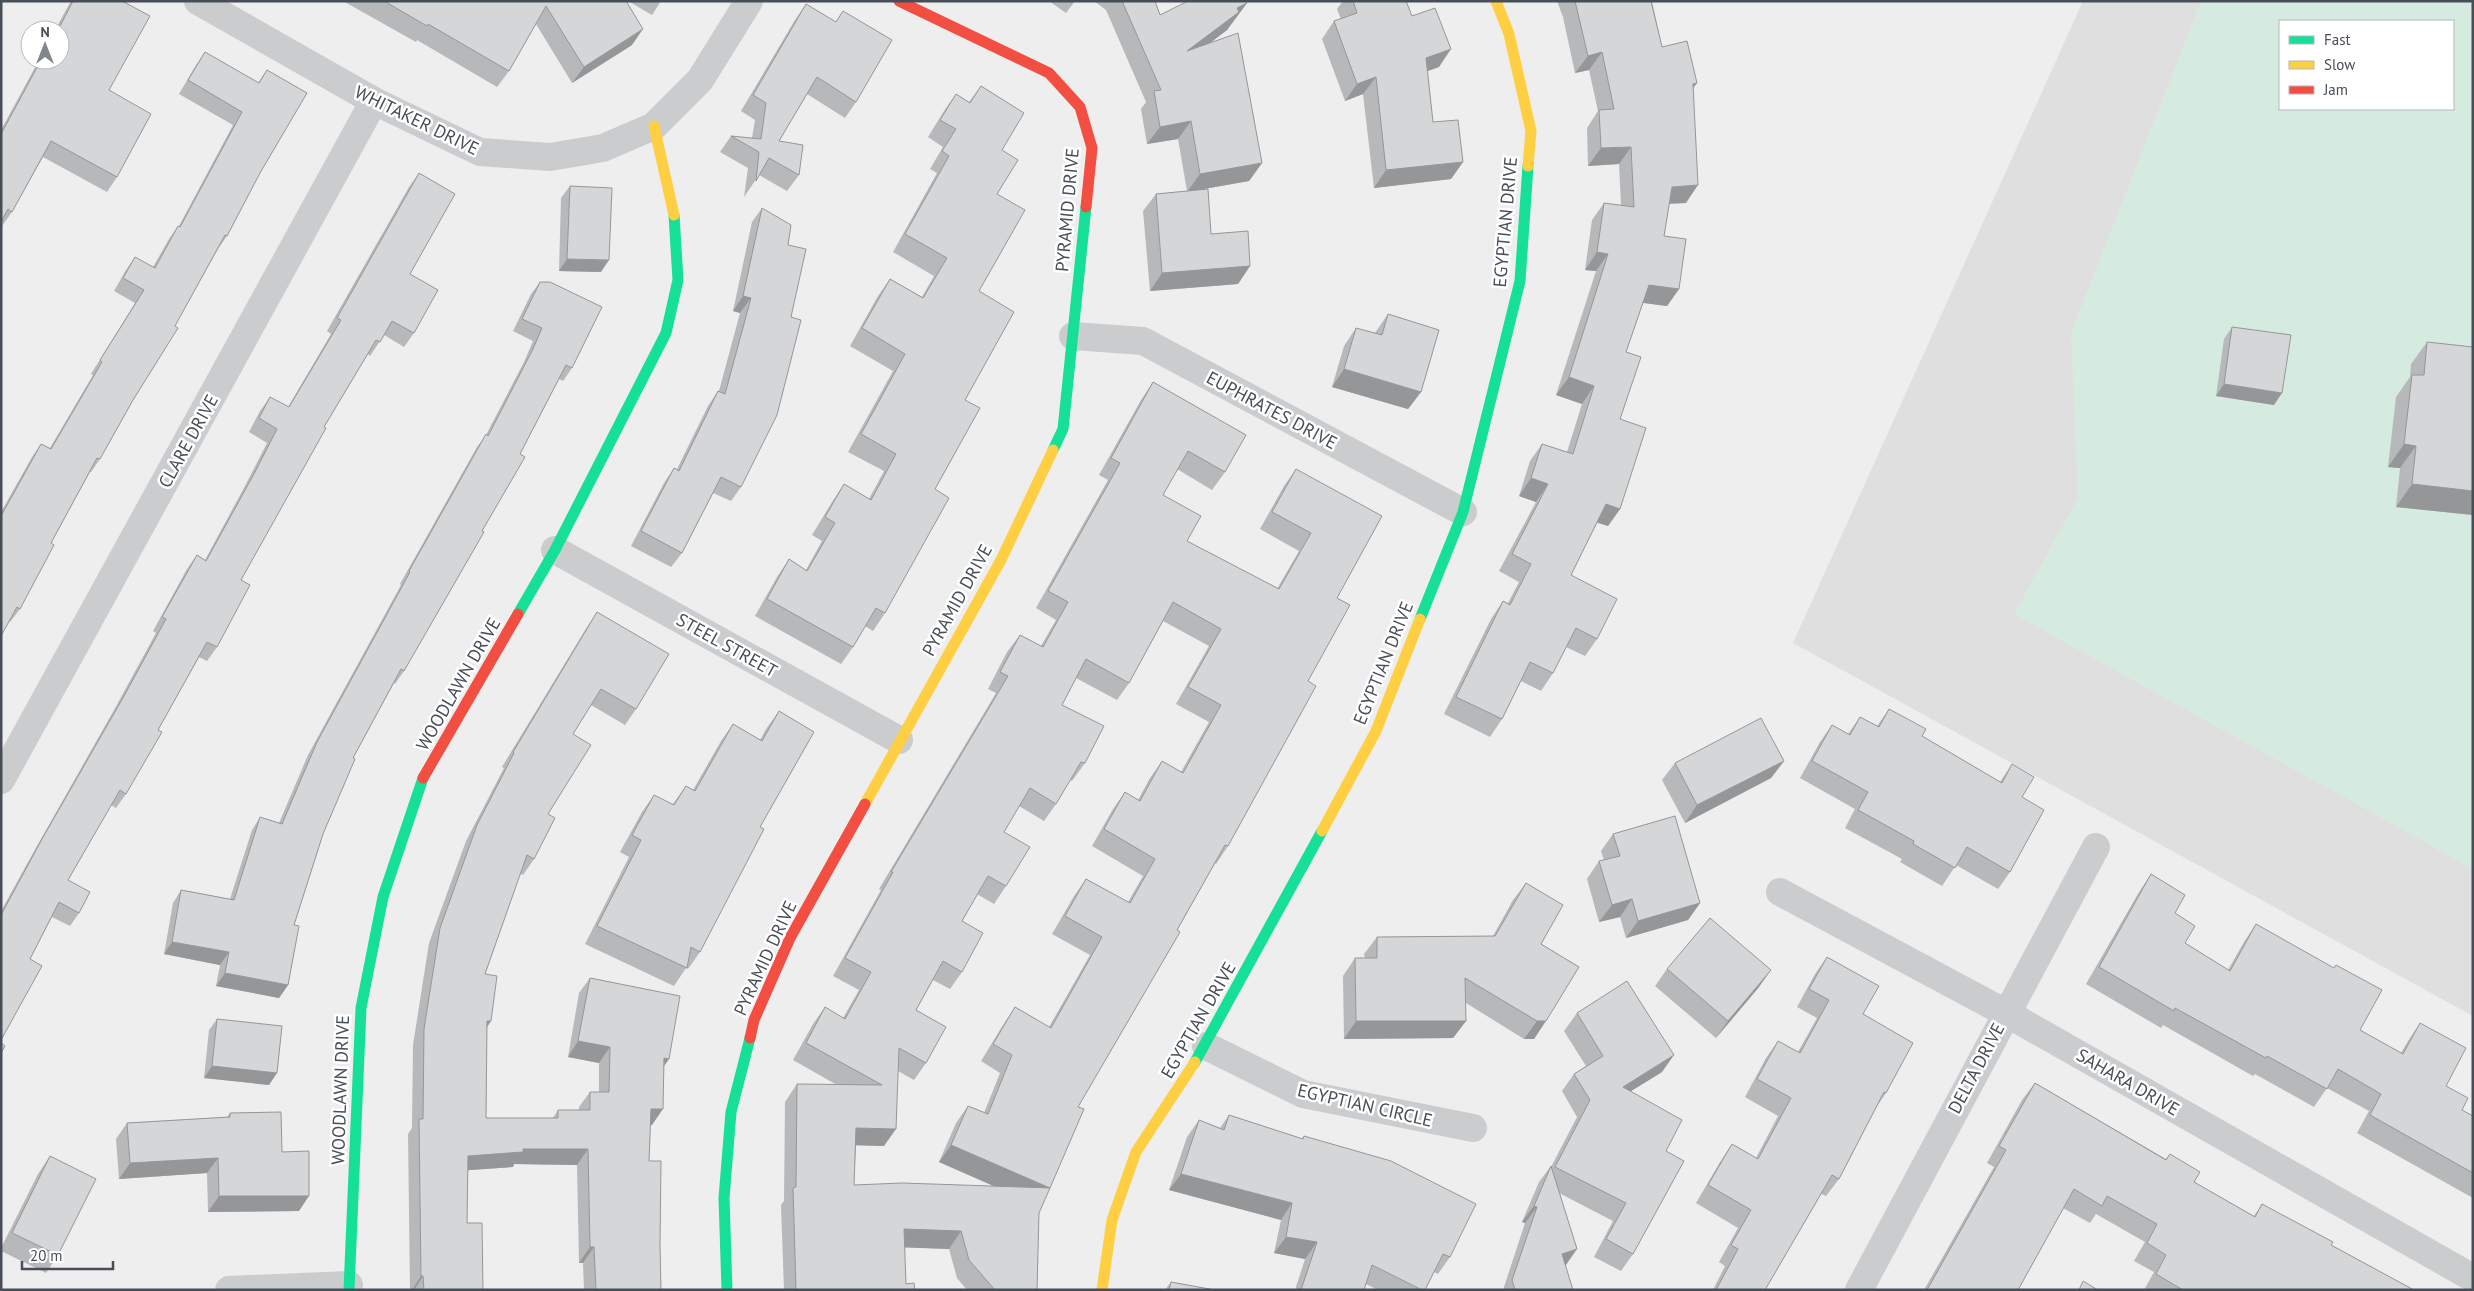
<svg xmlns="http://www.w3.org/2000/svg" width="2474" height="1291" font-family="'PT Sans',sans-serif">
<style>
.education{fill:#e0dfdf;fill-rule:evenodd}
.green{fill:#d5ebe0;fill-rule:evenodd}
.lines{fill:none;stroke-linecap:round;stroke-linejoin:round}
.street{stroke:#caccce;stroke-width:28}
.fast{stroke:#16e098;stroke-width:11}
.slow{stroke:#ffcf43;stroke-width:11}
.jam{stroke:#f24e42;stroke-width:11}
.wall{fill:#b7b8ba;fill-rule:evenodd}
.shaded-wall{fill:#959697}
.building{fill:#d5d6d8;stroke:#959697}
.labels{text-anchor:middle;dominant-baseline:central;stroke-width:5;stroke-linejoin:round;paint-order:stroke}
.street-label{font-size:18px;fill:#474e57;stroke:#fff}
</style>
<rect width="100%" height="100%" fill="#eee"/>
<path class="education" d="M2083,1H2473V1016L1793,643ZM2280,21H2453V109H2280Z"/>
<path class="green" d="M2201,1H2473V869L2014,614L2078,498L2071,333ZM2280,21H2453V109H2280Z"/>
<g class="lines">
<g class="street">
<path d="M198,1L374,101L480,152L550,157L603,148L654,126L700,80L749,1"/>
<path d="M1073,336L1143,341L1463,512"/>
<path d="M555,550L899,740"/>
<path d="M1,780L374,101"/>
<path d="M1780,892L2006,1013L2473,1278"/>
<path d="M1206,1046L1303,1094L1473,1128"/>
<path d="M229,1290L349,1285"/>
<path d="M1859,1290L2096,847"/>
</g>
<g class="fast">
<path d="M1053,450L1063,429L1086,207"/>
<path d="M518,614L555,550L666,333L678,280L674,215"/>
<path d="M1420,619L1463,512L1520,281L1528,166"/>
<path d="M1195,1062L1322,831"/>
<path d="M349,1290L361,1008L383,897L423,778"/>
<path d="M727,1290L724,1198L731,1112L750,1038"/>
</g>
<g class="slow">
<path d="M1496,1L1509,34L1531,131L1528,166"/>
<path d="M654,126L674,215"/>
<path d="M865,804L1001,560L1053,450"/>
<path d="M1322,831L1376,731L1420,619"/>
<path d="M1102,1290L1112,1220L1136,1152L1195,1062"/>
</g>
<g class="jam">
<path d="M899,1L1049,73L1080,107L1092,148L1086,207"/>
<path d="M423,778L518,614"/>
<path d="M750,1038L754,1020L790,938L865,804"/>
</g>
</g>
<g class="wall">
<path d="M71,1H122L109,90L117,177L107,192L43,157L12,212L2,226H1V130L39,60H60V30H55Z"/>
<path d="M343,1H626L632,45L572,83L536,24L509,71L497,87L417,40L416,42Z"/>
<path d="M628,1H661L652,15Z"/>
<path d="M1049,1H1075L1066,13Z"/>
<path d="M1094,1H1155L1160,15L1247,3L1227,30L1209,44L1262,163L1249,181L1198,190L1211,234L1250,266L1238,284L1150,291L1143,211L1156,194L1187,191L1178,139L1147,144L1141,109L1146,102L1106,10Z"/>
<path d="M1343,1H1406L1412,16L1439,67L1427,71L1433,122L1463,162L1451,179L1374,188L1363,94L1345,101L1322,39L1334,21L1341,19L1337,9Z"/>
<path d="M1557,1H1652L1662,47L1693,89L1686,203L1669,204L1664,236L1679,289L1667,306L1643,303L1626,352L1620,419V509L1608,526L1597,523L1571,575L1597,639L1585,656L1566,647L1553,673L1541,691L1521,681L1502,719L1490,737L1444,714L1491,619L1503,601L1508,603L1519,582L1499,571L1536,502L1519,496L1530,461L1542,444L1567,452L1582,404L1556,395L1596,271L1585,270L1592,220L1604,203L1621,205L1619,164L1588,166L1587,128L1598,111L1589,70L1575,73L1563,17Z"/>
<path d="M806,4L836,22L843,11L856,102L845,118L807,94L779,141L799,175L787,191L759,175L744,197L748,168L720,152L731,136L752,138L755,120L741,111L795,20Z"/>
<path d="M205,52L258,83L267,70L260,173L227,236L218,249L100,459L91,472H90L51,543L20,609L10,622L9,621L1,636V512L32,457L41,444L50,448L93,375L91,374L135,303L114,291L126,270L135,257L153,267L169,239L178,226H179L233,125L179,94L196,65Z"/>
<path d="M981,86L1002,150L997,194L979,291L965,400L935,489L885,613L873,631L865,626L853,647L841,664L755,616L777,577L789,559L806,570L822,541L812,535L832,502L844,484L869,499L884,471L848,452L893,371L850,346L878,296L890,279L922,297L934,276L893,252L937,173L930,169L943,147L928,137L944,111L956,94L969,102Z"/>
<path d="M419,173L410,274L414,333L404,347L384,335L370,356L368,354L324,427L241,580L217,647L207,661L199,657L158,730L126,794L116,808L111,805L68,880L79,913L70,926L52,917L30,959L1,1040V911L33,853L114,710L156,633L153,631L187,569L197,555L205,560L245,486L267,443L249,432L260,411L270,397L288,407L331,334L327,331L409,187Z"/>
<path d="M570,186L601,272L559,271L561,198Z"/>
<path d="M762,208L741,487L731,501L713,493L682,553L671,567L631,546L664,483L674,468L677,469L708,406L718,391H719L740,313L733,311L752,222Z"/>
<path d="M540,282L572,368L563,381L559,379L520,454L482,531L404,671L395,684L394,683L353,758L323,834L294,925L288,985L279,998L216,986L220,965L164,954L173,903L181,890L230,899L252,830L260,817L279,823L308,755L401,585L400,584L477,447L486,435L524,362L533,341L513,331L531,294Z"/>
<path d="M1388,314L1421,392L1408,409L1332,387L1344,346L1356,328L1375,333Z"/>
<path d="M2232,327L2274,405L2216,396L2224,339Z"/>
<path d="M2427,342L2473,515L2396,507L2400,468L2388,467L2396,397L2410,377L2411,364Z"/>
<path d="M1153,382L1225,472L1212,490L1177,469L1163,495L1187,541L1277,589L1299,551L1260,529L1284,486L1296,469L1337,598L1308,681L1228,846L1216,864L1215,863L1078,1107L1039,1213L1037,1290H967L957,1278L949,1249L904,1247L906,1284L915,1290H784L781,1205L784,1201L785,1102L797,1084L837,1085L793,1060L813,1024L825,1007L843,1018L859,990L833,976L881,890L879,889L996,693L988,689L1007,652L1020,635L1041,646L1056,620L1036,608L1108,480L1099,475L1141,400ZM1163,621L1209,646L1176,704L1209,722L1181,772L1162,761L1150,778L1138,800L1125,792L1113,809L1092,846L1143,876L1128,902L1086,879L1074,896L1052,934L1090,955L1049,1027L1015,1007L1003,1025L981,1061L1000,1073L984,1113L968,1106L956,1123L939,1162L994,1186L854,1185L856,1145L884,1146L898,1071L914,1080L926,1063L916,1010L933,980L950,989L962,972V921L977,894L994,904L1006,886L1004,832L1019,806L1044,821L1056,804L1070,780L1072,781L1085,763L1062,705L1076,678L1117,700L1129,683Z"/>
<path d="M597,612L636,709L625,725L591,705L573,734L534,859L523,875L520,873L485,974L491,1021L487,1027L486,1118H553L558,1110H579V1107L590,1092H599V1063L568,1057L579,993L590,978L669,1059L664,1066L652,1125H650L649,1161L660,1246L661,1290H584L583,1263H579L577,1165L514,1164L513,1167L468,1170L467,1223L483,1290H410L408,1134L412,1128L413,1045L429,943L466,841L504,768L502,767L587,627Z"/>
<path d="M1889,709L1922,736L2000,782L2012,764L2022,797L2010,872L1998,889L1956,865L1942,886L1900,862L1902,859L1845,828L1855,809L1800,778L1820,742L1832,725L1848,734L1860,717L1877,726Z"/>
<path d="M779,711L760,827L700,952L688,969L686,968L674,986L585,944L629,857L620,852L642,812L654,795L672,805L686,786L693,790L721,741L733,724L760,740L766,729Z"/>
<path d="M1784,761L1771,778L1685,823L1662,780L1675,763Z"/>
<path d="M1613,834L1700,903L1688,920L1626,938L1620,917L1599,922L1587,879L1599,861L1604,860L1601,851Z"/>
<path d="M2151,874L2175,913L2185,943L2228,970L2244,942L2256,924L2360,1030L2401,1053L2408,1041L2420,1023L2446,1086L2462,1110L2473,1116V1198L2357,1133L2369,1111L2327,1088L2314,1107L2255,1074L2253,1076L2163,1025L2161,1028L2086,984L2139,892Z"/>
<path d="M1526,883L1541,944L1579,967L1534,1039H1524L1466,1003V1021L1453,1038L1344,1039L1343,976L1355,958H1365L1364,954L1377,937L1493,936L1513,900Z"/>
<path d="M1827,957L1863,1014L1886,1093L1877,1106L1839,1179L1826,1196L1821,1194L1765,1290H1713L1725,1266L1719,1262L1738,1228L1696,1203L1720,1162L1732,1144L1756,1158L1778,1116L1745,1097L1766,1058L1778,1041L1798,1052L1817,1018L1797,1007L1815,974Z"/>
<path d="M1667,969L1759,987L1716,1038L1655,986Z"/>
<path d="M1577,1013L1662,1072L1631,1091L1666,1151L1633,1254L1621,1271L1594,1257L1613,1221L1559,1193L1565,1265L1573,1290H1503L1525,1223L1522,1222L1539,1182L1551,1166V1167L1577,1117L1562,1091L1574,1074L1586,1066L1564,1031Z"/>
<path d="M217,1019L269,1085L204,1078L209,1030Z"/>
<path d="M2035,1083L2166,1159L2170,1154L2194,1182L2254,1216L2262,1204L2331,1245L2414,1290H2144L2154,1272L2134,1261L2145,1242L2096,1214L2090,1223L2063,1208L2018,1290H1924L1994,1167L1987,1163L2022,1100Z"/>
<path d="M230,1113L282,1152L299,1211L208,1212L207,1173L119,1179L116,1139L127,1123L227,1117Z"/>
<path d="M1229,1115L1302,1139L1304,1136L1450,1257L1438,1274L1434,1272L1425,1290H1378L1366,1284L1364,1290H1295L1305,1259L1274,1253L1281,1220L1169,1190L1187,1137L1199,1120L1220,1128Z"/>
<path d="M50,1156L58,1255L46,1273L1,1251V1248L38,1174Z"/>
<path d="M1171,1282L1215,1290H1165Z"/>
</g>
<g class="shaded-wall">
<path d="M1247,3L1227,30L1175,69L1187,51L1237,8Z"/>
<path d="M643,29L632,45L572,83L584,67Z"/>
<path d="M1451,49L1439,67L1414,76L1426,58Z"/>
<path d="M1602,52L1589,70L1575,73L1588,56Z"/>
<path d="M1376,77L1363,94L1345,101L1357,84Z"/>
<path d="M1697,83L1685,100L1693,84Z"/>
<path d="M1191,121L1178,139L1147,144L1160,127Z"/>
<path d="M1631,147L1619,164L1588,166L1601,148Z"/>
<path d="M1463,162L1451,179L1374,188L1386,170Z"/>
<path d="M1262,163L1249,181L1187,192L1200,174Z"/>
<path d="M1698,185L1686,203L1659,204L1672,187Z"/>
<path d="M1597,252L1608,254L1596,271L1585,270Z"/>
<path d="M567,259L609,260L601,272L559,271Z"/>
<path d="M1250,266L1238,284L1150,291L1162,273Z"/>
<path d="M1649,285L1679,289L1667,306L1637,302Z"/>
<path d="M743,296L751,298L740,313L733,311Z"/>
<path d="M1344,369L1421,392L1408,409L1332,387Z"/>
<path d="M1569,377L1594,386L1582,404L1556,395Z"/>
<path d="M2224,384L2282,393L2274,405L2216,396Z"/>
<path d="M2404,444L2416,446L2400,468L2388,467Z"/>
<path d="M1531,478L1548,484L1536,502L1519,496Z"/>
<path d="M2412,484L2473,491V515L2396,507Z"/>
<path d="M1606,504L1620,509L1608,526L1594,521Z"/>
<path d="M1784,761L1771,778L1685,823L1697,805Z"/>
<path d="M1632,899L1620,917L1599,922L1612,905Z"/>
<path d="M1700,903L1688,920L1626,938L1638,921Z"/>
<path d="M172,942L229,952L220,965L164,954Z"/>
<path d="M1771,970L1759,987L1716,1038L1728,1021Z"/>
<path d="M225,973L288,985L279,998L216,986Z"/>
<path d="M487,1021H491L480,1037Z"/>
<path d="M1356,1021H1466L1453,1038L1344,1039Z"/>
<path d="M1537,1021H1546L1534,1039H1524Z"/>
<path d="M578,1041L610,1047L599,1063L568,1057Z"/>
<path d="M1674,1055L1662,1072L1610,1104L1623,1087Z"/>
<path d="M664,1058L669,1059L658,1074Z"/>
<path d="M212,1066L277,1073L269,1085L204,1078Z"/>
<path d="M651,1109H663L652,1125H640Z"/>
<path d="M856,1128L896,1129L884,1146L844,1145Z"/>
<path d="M951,1145L1050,1188L1037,1205L939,1162Z"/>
<path d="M523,1149H588L577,1165L514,1164L513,1167L457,1171L468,1156Z"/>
<path d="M218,1158L207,1173L119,1179L130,1163Z"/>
<path d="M1181,1174L1292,1203L1281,1220L1169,1190Z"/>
<path d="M219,1196H309L299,1211L208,1212Z"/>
<path d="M1534,1206L1537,1207L1525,1223L1522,1222Z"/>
<path d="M904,1229L961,1231L949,1249L892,1247Z"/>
<path d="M1286,1237L1317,1242L1305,1259L1274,1253Z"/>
<path d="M590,1247H594L583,1263H579Z"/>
<path d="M1577,1249L1566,1265L1550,1270L1562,1254Z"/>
<path d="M421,1276H423L414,1290H412Z"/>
</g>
<g class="building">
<path d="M73,1H122L150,16L109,90L151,114L117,177L51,141L12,212L8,209L1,222V134L41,60H60V30H58Z"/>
<path d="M384,1H626L643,29L584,67L546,6L509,71L428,24L427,26Z"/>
<path d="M1122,1H1155L1160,15L1188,1H1246L1247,3L1237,8L1239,12L1187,51L1238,33L1262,163L1200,174L1191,121L1160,127L1154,91L1161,90Z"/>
<path d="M1353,1H1406L1412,16L1435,8L1451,49L1426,58L1433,122L1458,120L1463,162L1386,170L1376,77L1357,84L1334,21L1357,13Z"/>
<path d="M1575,1H1651L1662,47L1687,41L1697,83L1693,84L1698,185L1672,187L1664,236L1686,239L1679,289L1649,285L1626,352L1641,357L1620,419L1646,428L1620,509L1606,504L1571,575L1617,599L1597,639L1576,628L1553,673L1530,662L1502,719L1456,697L1503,601L1510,605L1531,564L1512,554L1548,484L1531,478L1542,444L1573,454L1594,386L1569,377L1608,254L1597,252L1604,203L1634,207L1631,147L1601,148L1599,110L1614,109L1602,52L1588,56Z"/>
<path d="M806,4L836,22L843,11L892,40L856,102L817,77L779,141L803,145L799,175L769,158L756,181L759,152L731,136L761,139L766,103L753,95Z"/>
<path d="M205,52L259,83L267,70L307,93L260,173L227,236L225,235L175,326L178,328L133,400L100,459L97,458L51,543L54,545L20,609L17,607L1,636V516L41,444L51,449L102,362L100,360L144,290L123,278L135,257L155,268L178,226L180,227L242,112L188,80Z"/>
<path d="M981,86L1024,113L1002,150L1018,160L997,194L1025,210L979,291L1014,312L965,400L980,408L935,489L949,498L885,613L876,608L853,647L767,599L789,559L807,571L835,523L825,517L844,484L871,500L896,454L861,434L905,354L862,328L890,279L923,298L947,258L905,234L949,156L942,151L956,129L940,120L956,94L970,103Z"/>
<path d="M419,173L455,194L410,274L438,290L414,333L392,321L380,342L376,340L324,427L326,428L241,580L250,585L217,647L207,642L158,730L162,732L126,794L120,790L68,880L90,892L79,913L59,902L30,959L42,966L1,1040V915L42,839L124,696L166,619L162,617L197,555L206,561L255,472L277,429L259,418L270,397L289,407L341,320L337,318Z"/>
<path d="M570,186L612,188L609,260L567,259Z"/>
<path d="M1208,189L1211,234L1248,231L1250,266L1162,273L1156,194Z"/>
<path d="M762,208L791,225L788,245L806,249L791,317L801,320L777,415L741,487L721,477L682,553L641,531L674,468L679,471L718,391L725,394L751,298L743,296Z"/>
<path d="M540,282H550L602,307L572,368L566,365L520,454L525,457L482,531L484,532L404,671L401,669L353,758L355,759L323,834L294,925L299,926L288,985L225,973L229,952L172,942L181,890L234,900L260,817L282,824L317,742L410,572L409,571L486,434L488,436L533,349L542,328L522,319Z"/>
<path d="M1388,314L1439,330L1421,392L1344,369L1356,328L1382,335Z"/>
<path d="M2232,327L2291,335L2282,393L2224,384Z"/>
<path d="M2427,342L2473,347V491L2412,484L2416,446L2404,444L2412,375H2424Z"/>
<path d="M1153,382L1246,435L1225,472L1188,451L1163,495L1201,516L1187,541L1279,589L1311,533L1272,512L1296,469L1382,516L1337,598L1350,605L1308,681L1316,686L1228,846L1225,845L1177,930L1180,932L1078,1107L1084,1109L1050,1188L951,1145L968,1106L988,1114L1012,1055L993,1044L1015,1007L1051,1028L1102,937L1065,916L1086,879L1130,903L1155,859L1104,829L1125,792L1140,801L1162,761L1183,773L1221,705L1188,687L1221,629L1173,602L1129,683L1086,659L1062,705L1104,726L1085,763L1081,762L1056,804L1030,788L1004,832L1030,847L1006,886L988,876L962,921L983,933L962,972L943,961L916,1010L946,1027L926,1063L899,1048L896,1129L856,1128L854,1185L902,1183L1050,1188L1039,1213L1037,1290H995L969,1260L961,1231L904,1229L906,1284L914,1283L915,1290H796L793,1188L796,1187L797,1084L882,1085L806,1043L825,1007L845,1019L871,972L845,958L893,872H891L1008,676L1000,672L1020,635L1043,647L1068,602L1048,591L1120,463L1111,458Z"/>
<path d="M597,612L669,654L636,709L601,689L573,734L591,745L548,814L555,818L534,859L527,855L485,974L497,976L491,1021H487L486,1118H558V1110H590V1092H609L610,1047L578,1041L590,978L680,996L669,1059L664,1058L663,1109H651L649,1161H661L660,1246L661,1290H596L594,1247H590L588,1149H523V1152L468,1156L467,1223H482L483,1290H424L423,1276H421L419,1119H423L424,1029L440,928L477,825L514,753L513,752Z"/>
<path d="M1889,709L1926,729L1922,736L2002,783L2012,764L2034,777L2022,797L2044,810L2010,872L1967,847L1955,868L1913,844L1914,841L1858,810L1868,792L1812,761L1832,725L1850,735L1860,717L1879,727Z"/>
<path d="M779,711L814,732L760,827L764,829L700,952L691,947L687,968L597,926L641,840L632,835L654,795L674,805L686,786L695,791L733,724L762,741Z"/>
<path d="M1761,718L1784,761L1697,805L1675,763Z"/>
<path d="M1675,816L1700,903L1638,921L1632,899L1612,905L1599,861L1620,856L1613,834Z"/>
<path d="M2151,874L2185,895L2175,913L2195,926L2185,943L2230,971L2256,924L2334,968L2336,965L2382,990L2360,1030L2403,1054L2420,1023L2466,1048L2446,1086L2468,1098L2462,1110L2473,1116V1173L2370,1115L2381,1094L2338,1069L2327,1089L2267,1056L2266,1058L2175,1008L2174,1011L2099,967Z"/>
<path d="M1526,883L1563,905L1541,944L1579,967L1546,1021H1537L1465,978L1466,1021H1356L1355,958H1377V937L1495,936Z"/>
<path d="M1710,918L1771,970L1728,1021L1667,969Z"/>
<path d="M1827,957L1879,986L1863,1014L1913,1043L1886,1093L1884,1092L1839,1179L1832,1175L1765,1290H1716L1738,1249L1731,1245L1751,1210L1708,1185L1732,1144L1758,1159L1791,1098L1757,1079L1778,1041L1800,1053L1829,1000L1809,989Z"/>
<path d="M1627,981L1674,1055L1623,1087L1682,1120L1666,1151L1684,1161L1633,1254L1606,1239L1626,1203L1555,1167L1590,1100L1574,1074L1603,1056L1577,1013Z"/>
<path d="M217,1019L282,1026L277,1073L212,1066Z"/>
<path d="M1,1043L5,1046L1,1053Z"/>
<path d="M2035,1083L2166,1160L2170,1154L2200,1172L2194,1182L2255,1217L2262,1204L2333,1242L2331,1245L2414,1290H2183L2156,1274L2166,1255L2147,1243L2157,1224L2107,1196L2102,1206L2074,1189L2018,1290H1927L2006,1150L1999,1146Z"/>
<path d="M281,1112L282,1152L309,1151V1196H219L218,1158L130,1163L127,1123L230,1117V1113Z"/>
<path d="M1229,1115L1303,1139L1304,1136L1391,1161L1476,1204L1450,1257L1443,1254L1425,1290H1422L1372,1265L1364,1290H1301L1317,1242L1286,1237L1292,1203L1181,1174L1199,1120L1224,1130Z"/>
<path d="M50,1156L96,1179L58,1255L12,1233Z"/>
<path d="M1551,1166L1577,1249L1562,1254L1573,1290H1515L1512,1280L1537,1207L1534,1206Z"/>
<path d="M2083,1281L2098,1290H2079Z"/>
<path d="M1171,1282L1215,1290H1169Z"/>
</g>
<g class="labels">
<g class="street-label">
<text transform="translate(417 120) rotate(26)">WHITAKER DRIVE</text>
<text transform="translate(1067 210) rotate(-85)">PYRAMID DRIVE</text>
<text transform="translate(1505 222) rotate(-85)">EGYPTIAN DRIVE</text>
<text transform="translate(1272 410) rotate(28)">EUPHRATES DRIVE</text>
<text transform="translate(188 441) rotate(-61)">CLARE DRIVE</text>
<text transform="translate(957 600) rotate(-61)">PYRAMID DRIVE</text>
<text transform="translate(727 645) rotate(29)">STEEL STREET</text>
<text transform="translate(1383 663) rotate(-68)">EGYPTIAN DRIVE</text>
<text transform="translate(458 684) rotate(-60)">WOODLAWN DRIVE</text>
<text transform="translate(765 958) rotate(-65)">PYRAMID DRIVE</text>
<text transform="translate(1198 1020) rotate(-60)">EGYPTIAN DRIVE</text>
<text transform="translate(1976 1068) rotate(-62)">DELTA DRIVE</text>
<text transform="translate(2128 1082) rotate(30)">SAHARA DRIVE</text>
<text transform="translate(340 1090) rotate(-88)">WOODLAWN DRIVE</text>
<text transform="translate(1365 1105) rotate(13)">EGYPTIAN CIRCLE</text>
</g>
</g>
<rect width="2474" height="1291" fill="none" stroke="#474e57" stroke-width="5"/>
<rect x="2279" y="20" width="175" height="90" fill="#ffffff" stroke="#b5b8bc"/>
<rect x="2289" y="36" width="25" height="8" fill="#16e098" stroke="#b5b8bc"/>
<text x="2324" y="45" font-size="15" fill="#474e57">Fast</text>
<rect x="2289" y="61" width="25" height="8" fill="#ffcf43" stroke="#b5b8bc"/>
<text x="2324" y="70" font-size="15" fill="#474e57">Slow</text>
<rect x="2289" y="86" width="25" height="8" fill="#f24e42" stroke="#b5b8bc"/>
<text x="2324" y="95" font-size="15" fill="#474e57">Jam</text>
<g transform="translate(45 45)"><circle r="24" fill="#ffffff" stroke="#b5b8bc"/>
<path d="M0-4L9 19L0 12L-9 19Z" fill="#81868c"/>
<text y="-8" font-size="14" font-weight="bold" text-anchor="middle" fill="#474e57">N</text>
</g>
<path d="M22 1261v8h91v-8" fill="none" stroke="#474e57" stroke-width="2.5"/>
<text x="30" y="1261" font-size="15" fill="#474e57" stroke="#ffffff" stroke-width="4" paint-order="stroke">20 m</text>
</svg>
